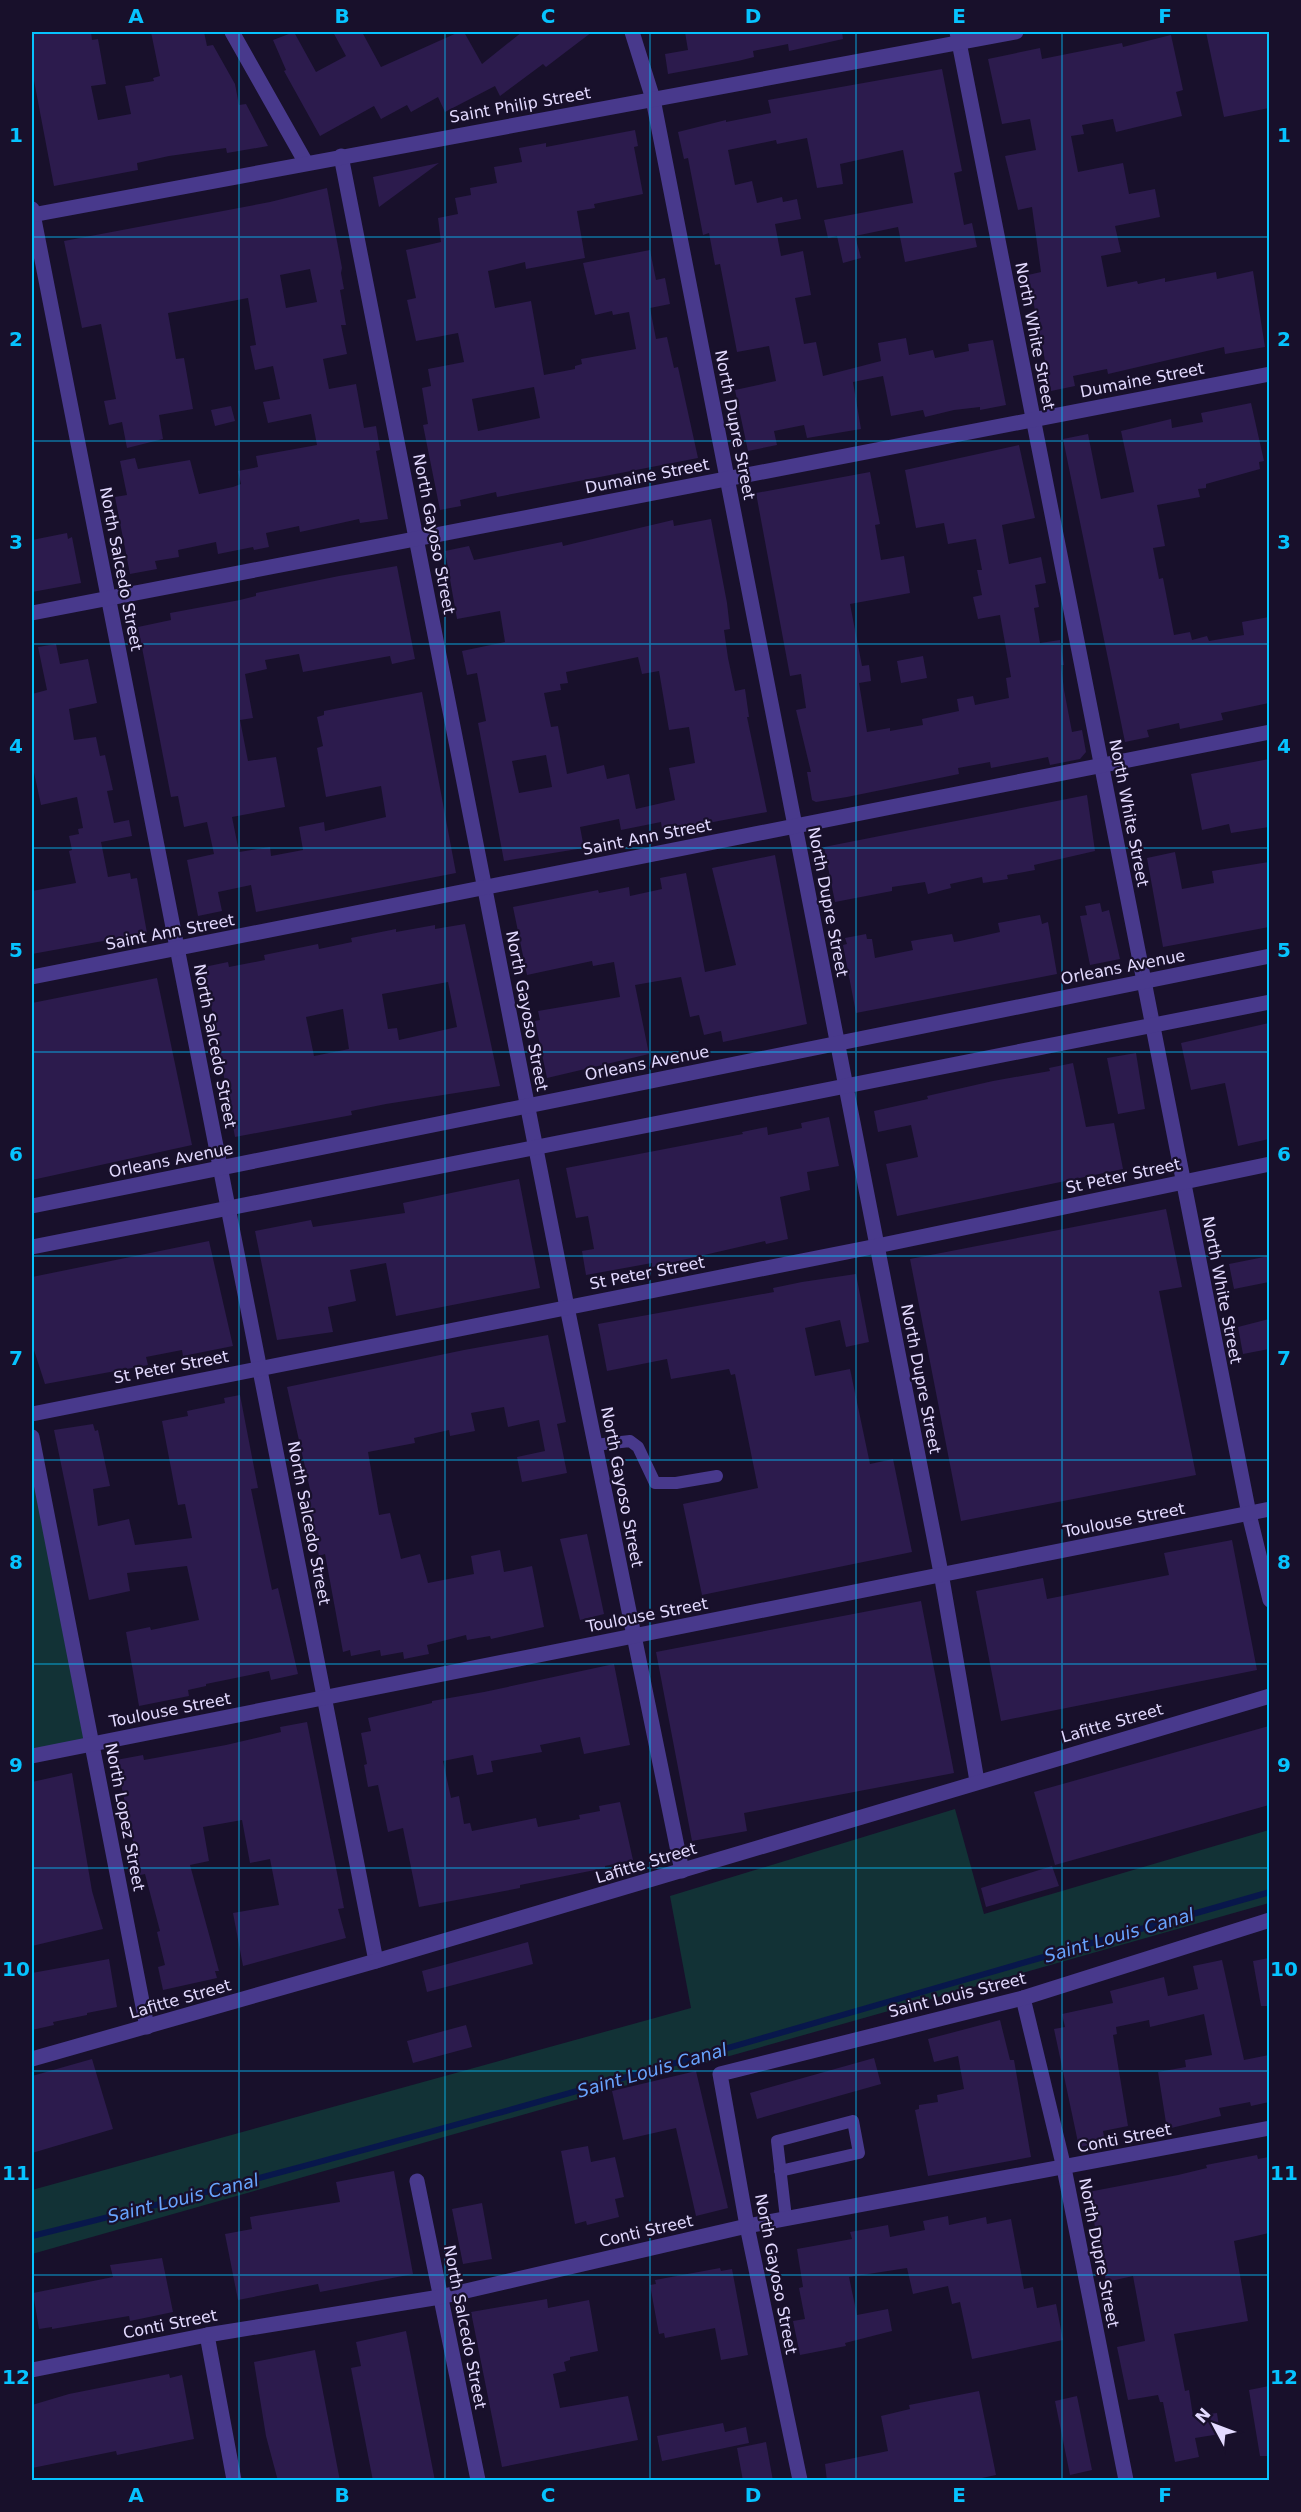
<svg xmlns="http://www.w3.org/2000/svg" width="1301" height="2512" font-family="'DejaVu Sans',sans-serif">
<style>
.green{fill:#123236}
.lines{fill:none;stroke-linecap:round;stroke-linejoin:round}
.stream{stroke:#08174b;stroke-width:6}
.building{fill:#2c1b4d;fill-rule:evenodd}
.service{stroke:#48398c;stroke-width:12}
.minor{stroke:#48398c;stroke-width:15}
.tertiary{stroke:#48398c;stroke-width:15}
.grid{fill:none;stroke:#06c3ff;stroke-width:1.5;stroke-opacity:0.55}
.labels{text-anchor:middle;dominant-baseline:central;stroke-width:4.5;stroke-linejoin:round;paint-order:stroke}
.street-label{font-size:16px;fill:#e3daff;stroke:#18102b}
.water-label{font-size:18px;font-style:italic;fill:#68a4ff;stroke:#18102b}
.neatline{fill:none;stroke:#06c3ff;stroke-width:2}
.grid-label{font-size:20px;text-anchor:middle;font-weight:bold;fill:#06c3ff}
</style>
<rect width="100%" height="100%" fill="#18102b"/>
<g class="green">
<path d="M32,1437L92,1744L32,1756Z"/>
<path d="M955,1809L984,1914L1269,1830V1903L32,2254V2190L691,2008L670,1896Z"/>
</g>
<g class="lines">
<path class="stream" d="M32,2236C448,2134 858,2009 1270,1892"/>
</g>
<g class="building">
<path d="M32,32H91L92,40L98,39L106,84L91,86L98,120L131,114L125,86L154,81L153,78L160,76L151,32H204L207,46L213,45L235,84L239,105L246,104L268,146L227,153L226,148L169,156L137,163L138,170L54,186L32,70Z"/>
<path d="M294,32L316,72L346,56L333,32H362L381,67L459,32H464L482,64L522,32H592L546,67L543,64L500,96L495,86L445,112L438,97L411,112L407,105L381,119L374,106L320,136L284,71L286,70L273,40Z"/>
<path d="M685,32H842L843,39L789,51L788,44L753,51L754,57L738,61L668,74L665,54L688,50Z"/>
<path d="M1206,32H1269V108L1224,117Z"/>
<path d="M1171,35L1183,90L1176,92L1182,116L1116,132L1113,119L1082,125L1084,134L1071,136L1078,172L1123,163L1129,194L1155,189L1160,217L1115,226L1121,252L1101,256L1107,287L1137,281L1138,284L1165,278V282L1216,272L1217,279L1253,271L1265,347L1225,354L1224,347L1108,374L1107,369L1073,376L1075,386L1051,391L1028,275L1041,272L1032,207L1018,210L1005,156L1036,150L1030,119L1002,124L988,59L1040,48L1042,59L1122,43L1123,47Z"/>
<path d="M942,69L962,171L954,173L964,225L972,223L977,247L905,262L898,227L855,236L861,258L843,263L837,236L828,238L824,220L913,203L903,150L840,164L843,184L817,188L807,138L777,144L776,140L728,150L735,185L752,181L757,203L782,197L783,202L797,199L801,219L775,224L781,256L803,251L811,295L795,298L804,344L816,342L823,376L881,361L878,343L906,338L909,355L933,350L935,358L969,351L968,344L993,340L1006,405L980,410V407L954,410L925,417L923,410L891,416L883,376L853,382L861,429L807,438L804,425L774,431L777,445L748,451L735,390L776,381L769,346L737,352L720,264L715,265L709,233L703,235L688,158L684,159L678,132L726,120V122L771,113L768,100Z"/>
<path d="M635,130L638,146L634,147L643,194L594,204L595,208L577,211L585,258L526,269L525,262L488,271L495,308L531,301L544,375L575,369V366L582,364L581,359L636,349L629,312L613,315L612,311L595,315L583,263L650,250L656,280L665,278L670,304L650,308L656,339L667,337L674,368L678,367L698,458L497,497L496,492L460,500L461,506L440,510L423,425L428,424L422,388L431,386L428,369L464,362L458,333L416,341L407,300L416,298L406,250L441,242L438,218L458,214L455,198L471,195L470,188L497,183L494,167L522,162L519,148L546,143V147ZM534,387L540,418L478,431L472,399Z"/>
<path d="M439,163L379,207L373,177Z"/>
<path d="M327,188L342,268L341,273L344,289L340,290L346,325H341L347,354L323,359L329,389L356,384L364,428L376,426L380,450L376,451L388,519L360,523L359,519L300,532L299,526L266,533L269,547L254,550L253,547L218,554L216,542L178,550L179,557L155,561L157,569L130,574L115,497L127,495L120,461L135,458L138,469L190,460L199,494L233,487L241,484L238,471L258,467L256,456L317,445L311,414L268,423L263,402L280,399L273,366L255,370L250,346L256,345L248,298L168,313L176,359L184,358L193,409L159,415L163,439L127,448L122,422L109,425L104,401L116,399L101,324L82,328L64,241L270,202ZM310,269L317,302L286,308L280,275Z"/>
<path d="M1251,403L1264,461L1259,462L1260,469L1206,484V488L1198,489L1200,497L1157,505L1165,546L1153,548L1159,579L1163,578L1174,635L1190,632L1192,640L1207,636L1209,641L1244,635L1242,622L1269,617V703L1221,713L1223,720L1180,729L1179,723L1147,730L1149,737L1125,742L1063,439L1088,434L1101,499L1134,492L1121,431L1171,419L1172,428L1203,422L1201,413Z"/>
<path d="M231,406L235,421L215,426L211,410Z"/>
<path d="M1019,445L1035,518L1002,525L1009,564L1041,557L1046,583L1035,585L1039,607L1034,608L1040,643L1060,640L1064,665H1061L1064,690L1072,732L1082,730L1086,752L1080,759L1050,765L1048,757L991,768L990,762L958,768L959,774L930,780L847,797L816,802L812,800L807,772H811L796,710L806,708L801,674L790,676L756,493L870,472L880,524L875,525L881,560L904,556L910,593L850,604L862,666L869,665L871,681L859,683L867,732L890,728V731L923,725L922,719L959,711L957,699L973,696L975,705L1009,698L1006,678L1011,677L1000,615L978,619L973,597L982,595L977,570H982L976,539L948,544L944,523L916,528L905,470Z"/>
<path d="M711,519L727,603L730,629L724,630L728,658L735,691L745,689L749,717H747L767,812L681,828L680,825L662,829L661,822L621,830L619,819L580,827L584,848L504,861L478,723L486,721L477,673L467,675L462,651L505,642L500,611L457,619L445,551L469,546L474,560L562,542L563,546L673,520L674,526ZM638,657L642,674L659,671L669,730L689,727L695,763L669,768L675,800L636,809L629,774L607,779L604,765L567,774L558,726L551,727L544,693L561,690L560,684L568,683L566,672ZM546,755L552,787L519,793L512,761Z"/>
<path d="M67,533L68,539L72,537L81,583L32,592V540Z"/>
<path d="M397,566L415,659L392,664L390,656L303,672L299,654L265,660L267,669L245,674L253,718L240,720L248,761L276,757L285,807L232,817L239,852L270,847L271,856L303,850L299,827L324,822L325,831L386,817L381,786L326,797L317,748L323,746L317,717L324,715V711L422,692L456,873L256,912L251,885L218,892L222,911L198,916L187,860L214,854L207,822L184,827L178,796L171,797L138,627L171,620L170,613L240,600L256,596V593L339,576Z"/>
<path d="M56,644L60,664L88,659L97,703L69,709L74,740L96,737L100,756L105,755L113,790L107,791L114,823L129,820L132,836L101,842L108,877L130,873L131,879L137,878L147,933L32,954V891L76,883L69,851L72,850L69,836L79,834L78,829L83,828L77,797L41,805L33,768L32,694L47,690L38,647Z"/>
<path d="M923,656L927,678L901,683L897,661Z"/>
<path d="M1269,759V827L1231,833L1229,824L1202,830L1191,774Z"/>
<path d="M1087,795L1095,851L1034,865L1035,870L1007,875L1008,879L983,883L982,877L950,884L951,888L928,894L925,882L892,887V891L835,902L824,847Z"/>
<path d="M1175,852L1182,889L1214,883L1212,871L1269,862V927L1163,947L1147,858Z"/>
<path d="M775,855L807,1024L723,1042L721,1031L704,1035L699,1015L690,1017L681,977L635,985L649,1054L547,1078L535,1021L540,1020L538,1011L620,997L614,962L593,966L592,961L527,975L513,907L598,890L599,893L629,887L630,896L662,889L660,878L686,873L705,972L736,965L712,868Z"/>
<path d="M1100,903L1102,912L1109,910L1120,959L1090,965L1080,916L1087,915L1085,906Z"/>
<path d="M1040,915L1042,924L1048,922L1057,974L856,1013L843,945L847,944L845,938L866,934L867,939H872L875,958L913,950L911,941L952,934L954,942L960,941L1000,932L998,923Z"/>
<path d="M465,924L500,1086L386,1104L351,1111L352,1115L235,1137L204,967L228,962L229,967L265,960L264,955L318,944L319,949L352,942L351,938L396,929V932L435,925V929ZM448,982L457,1027L399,1040L397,1028L388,1029L382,994ZM343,1009L349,1049L314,1056L306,1017Z"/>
<path d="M157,978L192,1145L32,1180V1003Z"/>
<path d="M1269,1023V1139L1238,1146L1225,1083L1191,1090L1181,1043Z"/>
<path d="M1136,1053L1145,1109L1118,1114L1107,1058Z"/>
<path d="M1073,1063L1086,1127L1114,1123L1123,1169L897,1216L886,1164L918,1157L911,1125L878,1132L874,1111L928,1099L927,1096L993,1081L1050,1071L1049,1068Z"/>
<path d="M829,1117L839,1166L807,1172L810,1190L780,1197L788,1239L766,1244L765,1241L652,1267V1263L586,1275L582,1251L594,1249L588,1216L576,1218L566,1168L743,1134L742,1132L767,1127L768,1135L802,1128L801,1123Z"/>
<path d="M519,1179L540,1288L396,1316L386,1263L350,1270L356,1301L328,1307L333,1332L277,1340L255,1231L311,1220L313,1227L405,1213L403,1203Z"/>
<path d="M1166,1209L1182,1287L1159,1291L1196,1475L961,1521L910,1259Z"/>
<path d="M209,1241L233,1346L183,1356L182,1350L146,1357L148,1365L45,1384L32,1344V1277Z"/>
<path d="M1269,1256V1282L1234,1289L1229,1264Z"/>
<path d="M856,1274L869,1342L846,1347L840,1320L805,1328L815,1376L850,1369L870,1464L893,1459L912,1552L702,1595L683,1504L758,1488L735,1374L731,1375L729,1369L671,1379L667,1359L607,1371L598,1324L774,1292L773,1288L802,1282Z"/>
<path d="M1269,1319V1349L1243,1354L1238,1327Z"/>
<path d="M548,1335L566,1422L557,1424L567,1473L522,1482L517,1457L545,1451L539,1420L508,1427L504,1407L471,1413L475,1431L450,1436L449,1430L414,1438L415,1443L368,1452L379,1515L390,1513L401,1559L420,1554L428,1583L474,1574L471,1556L500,1550L504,1572L532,1566L544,1627L491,1639L490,1636L467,1640L466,1635L427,1645L429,1654L404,1659L403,1652L381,1656L380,1650L351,1656L350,1650L343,1652L325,1554L319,1556L312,1524L307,1499L312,1498L287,1387L464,1350Z"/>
<path d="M240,1395L258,1488L251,1489L272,1590L278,1588L298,1674L271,1680L269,1671L206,1684V1686L188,1690L189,1696L139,1706L126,1632L150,1627L151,1630L199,1620L187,1566L127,1573L130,1591L89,1600L54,1430L93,1424L95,1431L98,1430L110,1486L93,1489L98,1526L129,1519L135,1545L192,1538L185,1504L178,1505L162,1421L188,1416L187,1411L225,1403L224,1398Z"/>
<path d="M587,1534L604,1614L580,1620L560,1539Z"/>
<path d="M1232,1540L1257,1670L1001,1721L976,1591L1043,1578L1047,1599L1169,1575L1164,1553Z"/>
<path d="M921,1601L954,1773L744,1813L747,1831L692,1841L656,1652Z"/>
<path d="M614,1664L630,1745L584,1754L580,1737L540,1745L542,1752L491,1761L493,1772L477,1775L473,1755L443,1761L451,1798L459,1796L464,1824L470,1823L472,1831L536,1818L538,1827L580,1819L579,1815L600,1811L599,1806L620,1802L633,1860L605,1866V1868L520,1885V1888L419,1907L403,1828L388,1832L378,1785L368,1787L364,1765L367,1764L361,1733L371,1731L368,1718L432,1703V1701L484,1692Z"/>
<path d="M307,1722L344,1908L338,1909L346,1938L243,1966L233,1913L279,1905L270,1859L250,1863L242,1820L203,1827L209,1861L190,1865L219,1971H215L217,1978L163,1990L158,1967L165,1965L157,1932L160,1931L145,1874L140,1875L116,1760L143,1755L144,1760L226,1745L281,1732L280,1727Z"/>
<path d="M1269,1726V1805L1055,1865L1034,1792Z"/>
<path d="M72,1773L92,1891L103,1929L32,1946V1782Z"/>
<path d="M1052,1866L1059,1886L986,1907L981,1888Z"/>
<path d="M528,1942L533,1964L427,1992L422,1971Z"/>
<path d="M1269,1958V2006H1261L1253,1961Z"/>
<path d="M109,1959L117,2007L87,2013V2015L53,2022L54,2025L32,2030V1973Z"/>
<path d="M1222,1960L1244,2060L1269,2055V2102L1251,2106L1250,2102L1219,2108L1221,2116L1167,2129L1158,2072L1186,2067L1185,2060L1212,2055L1204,2014L1150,2027L1149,2020L1116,2027L1117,2034L1113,2035L1128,2126L1103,2131L1105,2142L1079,2147L1054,2029L1065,2027L1062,2014L1113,2003L1110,1991L1164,1977L1168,1996L1198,1989L1193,1966Z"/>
<path d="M1000,2020L1010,2060H1014L1031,2157L928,2176L915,2110L919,2109V2105L938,2102L937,2095L964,2089L958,2056L934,2062L928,2039Z"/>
<path d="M466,2025L472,2047L413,2063L407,2041Z"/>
<path d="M874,2058L881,2084L757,2119L750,2093Z"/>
<path d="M92,2059L113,2129L32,2153V2076Z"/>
<path d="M696,2071L728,2208L696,2216L676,2128L623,2140L612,2091Z"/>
<path d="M588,2146L591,2162L615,2157L624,2197L615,2199L619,2217L587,2225L586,2221L575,2224L561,2151Z"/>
<path d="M1257,2155L1258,2159L1269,2157V2233L1234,2241L1248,2321L1174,2334L1185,2391L1189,2390L1193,2416L1217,2413L1220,2434L1195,2438L1199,2457L1175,2462L1163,2402H1160L1158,2395L1128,2400L1117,2347L1145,2341L1133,2276L1106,2282L1088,2192L1178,2175L1207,2168L1206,2165Z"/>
<path d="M394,2171L413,2274L320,2292L318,2284L238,2300L225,2234L252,2229L250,2217L340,2202L336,2182Z"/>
<path d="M482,2203L492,2259L463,2264L452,2209Z"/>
<path d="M948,2216L949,2225L986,2217L987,2224L1011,2219L1024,2289L1033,2287L1037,2308L1056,2304L1063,2340L972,2359L960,2302L952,2304L948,2286L913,2294L907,2268L849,2277L857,2315L888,2309L892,2331L845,2343L846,2346L800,2355L793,2321L805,2319L799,2288L803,2287L797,2249L852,2239L850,2232L888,2225L890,2237L925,2230L923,2221Z"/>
<path d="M162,2258L173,2312L130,2321L129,2316L52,2329V2327L39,2329L33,2293L113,2277L110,2265Z"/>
<path d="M720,2268L721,2271L732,2269L748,2355L721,2360L715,2328L665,2338L664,2333L659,2334L650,2285L656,2284L655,2280Z"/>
<path d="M547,2299L548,2308L589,2300L598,2351L570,2357V2360L564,2362L566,2371L553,2374L560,2408L628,2396L638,2440L502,2467L471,2312Z"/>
<path d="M406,2331L435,2481H373L351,2368L361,2366L356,2342Z"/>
<path d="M315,2350L340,2481H278L266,2436L254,2362Z"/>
<path d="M169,2374L170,2378L182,2375L194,2439L117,2455L116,2451L32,2468V2405L69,2394Z"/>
<path d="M1269,2386V2456H1260L1249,2390Z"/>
<path d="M979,2391L996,2475L968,2481H827L825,2464L888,2451L881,2416L910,2409L909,2405Z"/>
<path d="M1077,2396L1092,2470L1070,2475L1055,2401Z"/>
<path d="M723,2423L725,2432L746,2427L749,2443L662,2461L657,2436Z"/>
<path d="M766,2442L773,2481H743L737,2448Z"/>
</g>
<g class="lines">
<g class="service">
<path d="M595,1445L630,1441L638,1447L655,1483H676L717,1476"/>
<path d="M780,2171L859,2153L853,2121L777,2141L786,2218"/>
</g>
<g class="minor">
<path d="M232,32L306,163"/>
<path d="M632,32L653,99L941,1573L977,1781"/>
<path d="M957,32L1249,1514L1270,1600"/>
<path d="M341,156L567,1307L682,1871"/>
<path d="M32,209L376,1961"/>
<path d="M32,215L1016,32"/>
<path d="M32,613L1270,374"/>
<path d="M32,977L1270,732"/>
<path d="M32,1414L877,1246L1270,1164"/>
<path d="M32,1437L147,2027"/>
<path d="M32,1756L1270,1509"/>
<path d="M1023,1998L1064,2168L1126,2480"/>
<path d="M32,2059L376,1961L1270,1696"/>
<path d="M417,2181L478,2480"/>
<path d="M207,2335L234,2480"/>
<path d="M32,2370L207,2335L440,2297L747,2226L1270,2128"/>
<path d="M800,2480L747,2226L720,2074L1023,1998L1270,1920"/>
</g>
<g class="tertiary">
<path d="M32,1206L1270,956"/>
<path d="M32,1247L1270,1002"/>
</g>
</g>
<path class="grid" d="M239,32V2480M445,32V2480M650,32V2480M856,32V2480M1062,32V2480M32,237H1270M32,441H1270M32,644H1270M32,848H1270M32,1052H1270M32,1256H1270M32,1460H1270M32,1664H1270M32,1868H1270M32,2071H1270M32,2275H1270"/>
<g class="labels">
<g class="street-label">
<text transform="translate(520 105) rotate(-10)">Saint Philip Street</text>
<text transform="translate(1035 336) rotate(79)">North White Street</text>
<text transform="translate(1142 380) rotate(-11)">Dumaine Street</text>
<text transform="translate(735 425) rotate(79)">North Dupre Street</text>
<text transform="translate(647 476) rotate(-11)">Dumaine Street</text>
<text transform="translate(434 534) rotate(79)">North Gayoso Street</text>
<text transform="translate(121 569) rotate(79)">North Salcedo Street</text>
<text transform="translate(1129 813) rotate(79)">North White Street</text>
<text transform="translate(647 837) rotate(-11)">Saint Ann Street</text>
<text transform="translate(828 902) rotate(79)">North Dupre Street</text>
<text transform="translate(170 932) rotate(-11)">Saint Ann Street</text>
<text transform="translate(1123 967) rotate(-11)">Orleans Avenue</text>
<text transform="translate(527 1011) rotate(79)">North Gayoso Street</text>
<text transform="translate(215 1046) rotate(79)">North Salcedo Street</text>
<text transform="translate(647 1063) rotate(-11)">Orleans Avenue</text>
<text transform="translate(171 1160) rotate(-11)">Orleans Avenue</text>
<text transform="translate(1123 1176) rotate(-12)">St Peter Street</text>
<text transform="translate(647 1273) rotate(-11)">St Peter Street</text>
<text transform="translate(1222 1290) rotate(79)">North White Street</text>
<text transform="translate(171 1367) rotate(-11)">St Peter Street</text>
<text transform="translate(921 1379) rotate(79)">North Dupre Street</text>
<text transform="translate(622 1487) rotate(79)">North Gayoso Street</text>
<text transform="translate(1124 1520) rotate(-11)">Toulouse Street</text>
<text transform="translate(309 1523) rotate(79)">North Salcedo Street</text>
<text transform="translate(647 1615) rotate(-11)">Toulouse Street</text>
<text transform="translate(170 1710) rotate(-11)">Toulouse Street</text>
<text transform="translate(1112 1723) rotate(-16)">Lafitte Street</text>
<text transform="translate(125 1817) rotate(79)">North Lopez Street</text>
<text transform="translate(646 1863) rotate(-17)">Lafitte Street</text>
<text transform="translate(957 1995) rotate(-14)">Saint Louis Street</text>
<text transform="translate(180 1999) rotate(-16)">Lafitte Street</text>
<text transform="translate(1124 2138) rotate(-11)">Conti Street</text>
<text transform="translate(646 2231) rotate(-13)">Conti Street</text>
<text transform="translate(1099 2253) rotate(79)">North Dupre Street</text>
<text transform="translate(776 2274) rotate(79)">North Gayoso Street</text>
<text transform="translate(170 2324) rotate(-11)">Conti Street</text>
<text transform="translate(465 2327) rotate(79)">North Salcedo Street</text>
</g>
<g class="water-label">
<text transform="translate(1119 1935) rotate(-16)">Saint Louis Canal</text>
<text transform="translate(652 2070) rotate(-16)">Saint Louis Canal</text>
<text transform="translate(183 2198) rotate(-14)">Saint Louis Canal</text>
</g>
</g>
<rect width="1301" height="2512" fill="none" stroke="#18102b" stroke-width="66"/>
<g transform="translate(1214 2425) rotate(311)" stroke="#18102b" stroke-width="4.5" paint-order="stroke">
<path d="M0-4.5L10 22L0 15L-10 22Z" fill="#e3daff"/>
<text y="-9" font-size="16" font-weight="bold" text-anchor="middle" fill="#e3daff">N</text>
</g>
<rect x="33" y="33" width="1235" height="2446" class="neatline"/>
<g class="grid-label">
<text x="136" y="23">A</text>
<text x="342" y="23">B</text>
<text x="548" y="23">C</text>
<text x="753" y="23">D</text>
<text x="959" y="23">E</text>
<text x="1165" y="23">F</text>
<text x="16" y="142">1</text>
<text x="1284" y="142">1</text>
<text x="16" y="346">2</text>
<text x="1284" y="346">2</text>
<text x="16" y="549">3</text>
<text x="1284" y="549">3</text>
<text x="16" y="753">4</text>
<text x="1284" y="753">4</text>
<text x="16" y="957">5</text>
<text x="1284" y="957">5</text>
<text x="16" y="1161">6</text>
<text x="1284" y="1161">6</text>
<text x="16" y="1365">7</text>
<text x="1284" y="1365">7</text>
<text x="16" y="1569">8</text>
<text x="1284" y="1569">8</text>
<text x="16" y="1772">9</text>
<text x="1284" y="1772">9</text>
<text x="16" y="1976">10</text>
<text x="1284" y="1976">10</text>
<text x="16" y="2180">11</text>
<text x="1284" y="2180">11</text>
<text x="16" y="2384">12</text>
<text x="1284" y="2384">12</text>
<text x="136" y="2502">A</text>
<text x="342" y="2502">B</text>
<text x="548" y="2502">C</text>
<text x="753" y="2502">D</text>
<text x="959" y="2502">E</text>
<text x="1165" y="2502">F</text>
</g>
</svg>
